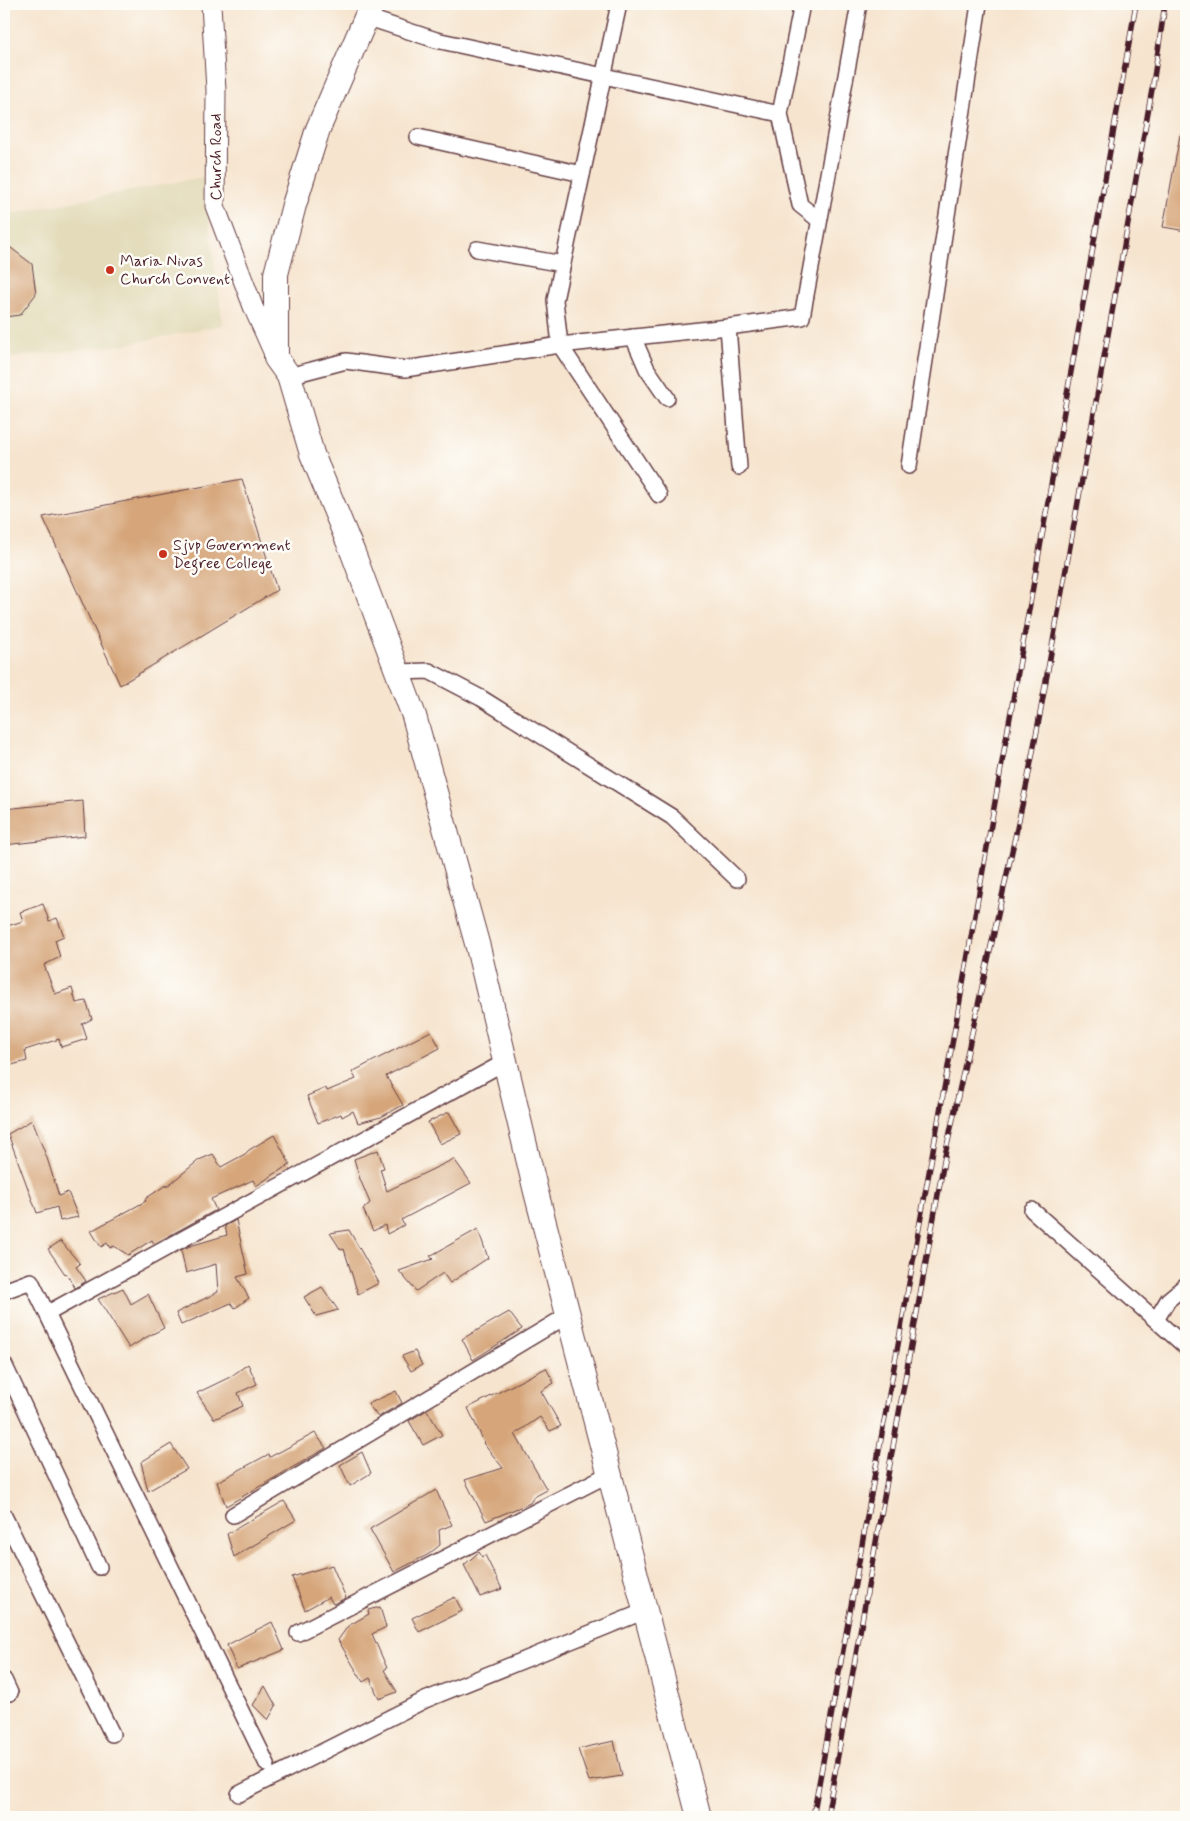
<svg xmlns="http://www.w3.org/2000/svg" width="1190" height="1821" font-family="Mynerve,sans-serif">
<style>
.built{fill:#e3dbba}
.building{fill:#d6a67a}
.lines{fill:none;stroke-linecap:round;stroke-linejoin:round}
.minor-casing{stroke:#643d43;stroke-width:18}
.tertiary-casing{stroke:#643d43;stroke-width:21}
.primary-casing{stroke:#643d43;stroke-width:26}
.minor{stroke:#fff;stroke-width:15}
.tertiary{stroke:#fff;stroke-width:19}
.primary{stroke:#fff;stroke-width:24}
.rail-casing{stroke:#4a1f2b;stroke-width:5.5}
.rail{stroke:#fdfcf7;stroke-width:4;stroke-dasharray:11;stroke-linecap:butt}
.poi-dot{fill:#c8321e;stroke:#fdfcf7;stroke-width:2}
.labels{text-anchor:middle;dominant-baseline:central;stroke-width:5;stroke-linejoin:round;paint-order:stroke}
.street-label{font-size:16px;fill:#4a1f2b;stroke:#fdfcf7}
.poi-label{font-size:16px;fill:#4a1f2b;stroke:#fdfcf7;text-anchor:start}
</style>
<rect width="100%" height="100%" fill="#fdfcf7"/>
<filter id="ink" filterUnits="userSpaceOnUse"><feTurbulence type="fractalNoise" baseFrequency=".02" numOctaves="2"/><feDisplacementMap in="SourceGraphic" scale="10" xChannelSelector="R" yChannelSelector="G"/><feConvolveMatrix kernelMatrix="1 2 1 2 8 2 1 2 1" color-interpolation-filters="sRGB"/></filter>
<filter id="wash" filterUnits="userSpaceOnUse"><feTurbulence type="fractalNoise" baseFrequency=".0096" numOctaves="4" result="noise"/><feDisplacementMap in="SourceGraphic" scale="20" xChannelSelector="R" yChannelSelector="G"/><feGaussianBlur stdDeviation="1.12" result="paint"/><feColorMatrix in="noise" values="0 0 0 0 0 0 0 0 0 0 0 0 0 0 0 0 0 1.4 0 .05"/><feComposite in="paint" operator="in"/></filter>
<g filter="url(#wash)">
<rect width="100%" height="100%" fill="#f6e4ce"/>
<path class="built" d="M203,177L223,325L122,345L9,358L4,355V215Z"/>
<g id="blocks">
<g class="building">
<path d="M1180,135L1186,136V231L1163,227Z"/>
<path d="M11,248L32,264L36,294L20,315L4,317V249Z"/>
<path d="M242,479L277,590L120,685L43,517Z"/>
<path d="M83,801L85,836L4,845V809Z"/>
<path d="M43,904L49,921L57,918L64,936L55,940L60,957L44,965L55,994L72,988L76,1003L86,1001L92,1019L82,1024L87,1039L61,1047L59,1039L25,1050L27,1061L4,1067V927L23,921L20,912Z"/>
<path d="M431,1031L440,1048L386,1076L403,1105L381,1117L358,1123L353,1111L342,1117L341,1114L318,1123L307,1096L326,1088L327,1091L356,1079L352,1072Z"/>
<path d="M449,1112L461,1134L440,1144L428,1122Z"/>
<path d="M32,1120L47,1158L59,1196L68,1192L78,1217L60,1221L57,1207L37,1213L8,1134Z"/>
<path d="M274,1135L290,1164L256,1186L253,1180L211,1199L216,1210L154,1244L152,1240L128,1255L114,1246L110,1248L107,1243L101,1247L91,1231L146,1201L145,1199L166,1185V1187L199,1160L213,1154L221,1167L245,1154L249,1150Z"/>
<path d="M378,1150L384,1168L380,1169L387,1191L454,1159L471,1183L401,1220L404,1225L387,1234L385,1225L373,1231L363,1209L370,1203L360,1179L354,1159Z"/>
<path d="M236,1220L248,1274L237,1277L249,1298L235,1308L231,1303L181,1325L176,1313L218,1292L216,1264L186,1273L181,1250L190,1246L227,1235L225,1226Z"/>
<path d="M478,1229L488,1258L450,1283L443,1273L416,1291L399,1271L433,1259L430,1256Z"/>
<path d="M349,1230L379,1283L358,1294L344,1249L341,1250L330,1233Z"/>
<path d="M61,1241L80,1264L76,1267L86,1281L75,1288L66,1273L65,1274L48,1249Z"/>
<path d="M322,1287L338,1310L316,1316L304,1297Z"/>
<path d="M123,1288L131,1304L148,1294L164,1328L145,1338L129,1348L98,1299Z"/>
<path d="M509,1312L522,1329L473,1360L462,1339Z"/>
<path d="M415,1351L422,1365L411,1371L402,1356Z"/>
<path d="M248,1364L257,1384L238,1393L243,1406L214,1419L197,1393L230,1377Z"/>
<path d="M546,1368L554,1383L541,1391L561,1426L550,1431L540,1417L515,1434L547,1490L534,1497L530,1503L486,1521L465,1480L503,1468L483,1443L484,1442L468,1408Z"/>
<path d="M396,1391L402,1403L378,1417L368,1404Z"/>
<path d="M427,1410L442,1435L423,1445L409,1421Z"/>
<path d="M315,1433L326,1448L226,1506L217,1482L269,1454L270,1457Z"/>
<path d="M171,1444L187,1469L148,1491L141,1462Z"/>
<path d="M362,1452L371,1473L350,1486L340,1465Z"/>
<path d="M436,1490L452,1525L439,1530L440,1545L429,1554L394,1572L370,1529Z"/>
<path d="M284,1501L296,1520L234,1557L227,1534Z"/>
<path d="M479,1552L482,1557L485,1555L502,1589L480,1597L464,1565Z"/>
<path d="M332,1565L346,1598L333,1604L329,1597L305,1610L292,1577Z"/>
<path d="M455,1597L462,1611L419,1632L412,1618Z"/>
<path d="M380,1607L386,1627L372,1634L387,1668L384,1670L397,1692L379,1699L370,1678L363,1682L338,1640L348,1626L369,1614L368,1610Z"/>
<path d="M272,1622L284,1650L237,1669L227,1645Z"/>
<path d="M265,1686L276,1706L268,1720L253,1705Z"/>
<path d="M614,1741L622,1776L589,1781L578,1749Z"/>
</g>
</g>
</g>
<g filter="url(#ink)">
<use href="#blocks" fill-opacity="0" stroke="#643d43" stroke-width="1"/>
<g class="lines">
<g class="minor-casing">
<g id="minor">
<path d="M619,4L555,300L560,345L659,495"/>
<path d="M366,17L436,40L780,114L800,205L819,220"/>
<path d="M780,114L802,4"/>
<path d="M418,137L582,174"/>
<path d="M477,249L563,264"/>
<path d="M728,327L739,467"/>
<path d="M633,337L647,369L667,398"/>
<path d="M289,376L346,361L405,369L560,345L728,327L802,317L859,4"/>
<path d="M909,466L979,4"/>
<path d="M398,672L429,671L481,698L672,817L737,879"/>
<path d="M1032,1210L1186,1347"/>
<path d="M4,1291L31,1281L267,1764"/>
<path d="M48,1313L505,1062"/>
<path d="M1156,1320L1168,1300L1186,1285"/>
<path d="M4,1364L99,1567"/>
<path d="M233,1515L568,1315"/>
<path d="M4,1516L112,1734"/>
<path d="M298,1633L609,1474"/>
<path d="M4,1680L10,1693"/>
<path d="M239,1794L425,1700L645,1611"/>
</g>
</g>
<g class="tertiary-casing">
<path id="tertiary" d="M211,4L216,90L215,206L254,309L275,356"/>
</g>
<g class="primary-casing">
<path id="primary" d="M372,4L318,129L294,205L276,274V358L289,376L312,454L353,553L414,716L478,947L536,1192L699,1817"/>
</g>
<use href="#minor" class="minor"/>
<use href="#tertiary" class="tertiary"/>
<use href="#primary" class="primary"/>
<g class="rail-casing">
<g id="rail">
<path d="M813,1817L960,1000L1136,4"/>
<path d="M827,1817L945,1155L1027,783L1038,725L1153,84L1165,4"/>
</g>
</g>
<use href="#rail" class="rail"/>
</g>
</g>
<g class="poi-dot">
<circle cx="110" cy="270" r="5"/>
<circle cx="163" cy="554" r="5"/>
</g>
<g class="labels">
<g class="street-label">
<text transform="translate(216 157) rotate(-90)">Church Road</text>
</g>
<g class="poi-label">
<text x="120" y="261">Maria Nivas<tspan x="120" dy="18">Church Convent</tspan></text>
<text x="173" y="545">Sjvp Government<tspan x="173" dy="18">Degree College</tspan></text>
</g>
</g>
<rect width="1190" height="1821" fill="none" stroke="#fdfcf7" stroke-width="20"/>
</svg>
